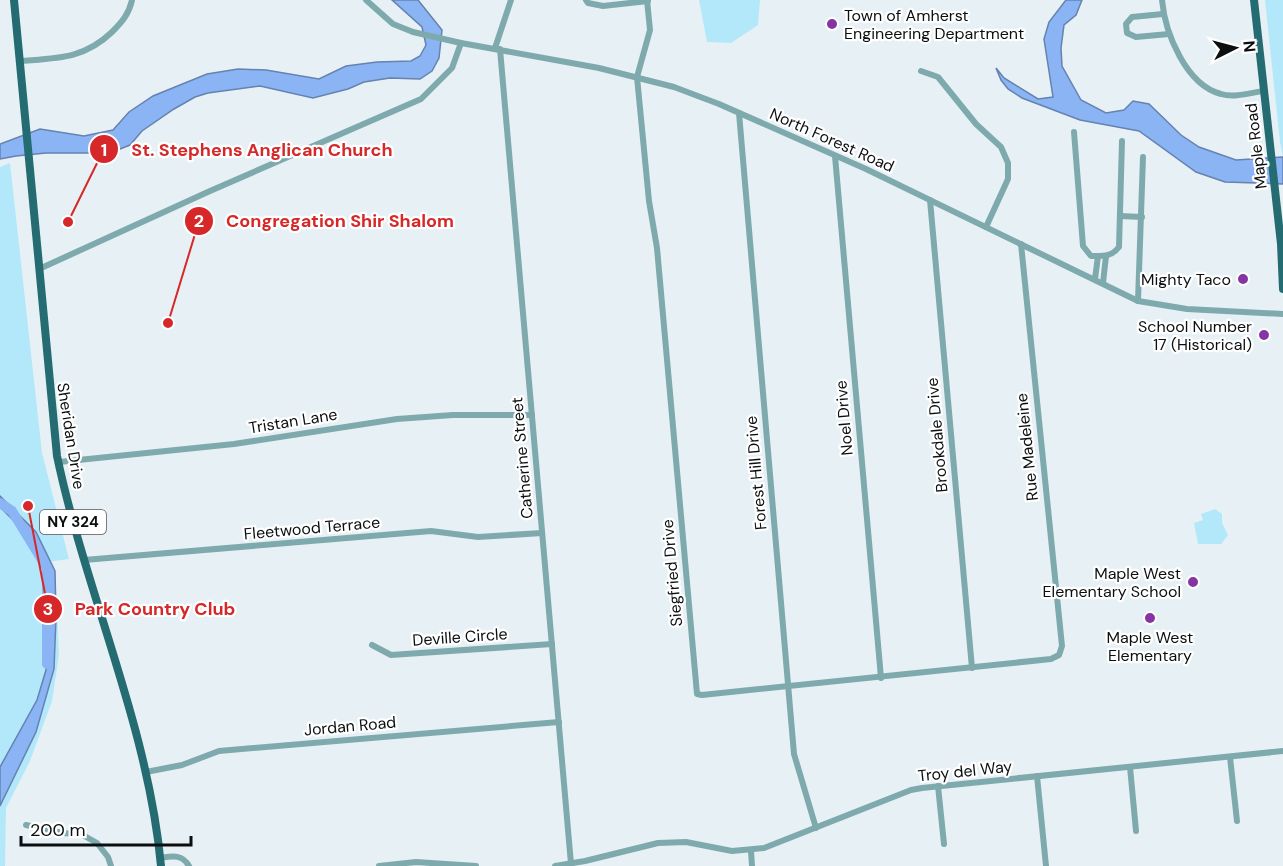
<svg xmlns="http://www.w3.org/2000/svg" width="1283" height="866" font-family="'DM Sans',sans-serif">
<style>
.green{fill:#b3e8fa}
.water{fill:#8bb4f4;stroke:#6582b0;stroke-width:1.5}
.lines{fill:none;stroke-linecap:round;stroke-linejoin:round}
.river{stroke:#8bb4f4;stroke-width:10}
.minor{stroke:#7faaad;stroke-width:6}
.major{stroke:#256c72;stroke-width:8}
.poi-dot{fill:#8634a3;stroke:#fff;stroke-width:2}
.labels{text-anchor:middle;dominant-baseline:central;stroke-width:4.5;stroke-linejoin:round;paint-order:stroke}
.shield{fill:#fff;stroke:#545758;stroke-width:1.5}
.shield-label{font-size:15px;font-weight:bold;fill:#0b0f10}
.poi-label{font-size:16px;fill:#0b0f10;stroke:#fff;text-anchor:end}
.street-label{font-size:16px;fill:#0b0f10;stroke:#fff}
.leader{fill:none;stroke:#d62828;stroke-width:2}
.callout-dot{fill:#d62828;stroke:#fff;stroke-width:2}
.mark-label{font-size:18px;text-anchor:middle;font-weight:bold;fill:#fff}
.callout-label{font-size:18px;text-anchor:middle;font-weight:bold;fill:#d62828;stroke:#fff;stroke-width:4.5;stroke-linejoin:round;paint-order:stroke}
</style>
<rect width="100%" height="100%" fill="#e7f1f5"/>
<g class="green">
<path d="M699,0H760L758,25L731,43L707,42Z"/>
<path d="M1265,0H1283V157L1280,142Z"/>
<path d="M10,163L42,453L69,559L47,562L56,585L59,655L52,701L30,761L6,808L5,866H0V167Z"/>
<path d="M1215,509L1222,514V523L1228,535L1221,544H1198L1194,523L1203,520L1201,514Z"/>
</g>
<g class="water">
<path d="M392,0H418L442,30L439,58L432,71L420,79L390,78L364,82L348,89L313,98L260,86L208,93L195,97L174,109L142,131L130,145L110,153H46L16,156L0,159V144L40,129L84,136L113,130L129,112L153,96L207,74L238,69L266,70L319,79L346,66L377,62L411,61L420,56L426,45L422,27Z"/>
<path d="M1066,0H1082L1076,15L1064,25L1061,48L1062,66L1081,100L1106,113L1124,110L1133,101L1149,104L1181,135L1199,147L1236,160L1283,157V184L1225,182L1196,172L1139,131L1080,120L1022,98L1008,89L1001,80L996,68L1004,78L1038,99L1053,97L1044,39L1049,22Z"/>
<path d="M0,496L36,532L55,571L56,618L54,669L36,732L0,806V767L37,700L46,670L49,619V573L29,536L0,507Z"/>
</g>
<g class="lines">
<path class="river" d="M0,503L12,511L47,568V664"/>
<g class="minor">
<path d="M366,0L393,24L413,32L461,43L599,68L674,87L719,104L866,169L1138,301L1187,309L1283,314"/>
<path d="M586,0L588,3L603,6L648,1"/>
<path d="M647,0L650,30L637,77L649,201L657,248L697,694L702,695L1051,659L1059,655L1062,646L1021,244"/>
<path d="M1162,0C1165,33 1186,85 1221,94C1234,98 1250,93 1263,91"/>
<path d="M1163,14L1132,17L1126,24L1127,33L1136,37L1169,34"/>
<path d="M495,48L511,0"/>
<path d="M500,49L571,864"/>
<path d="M20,61C57,58 84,59 112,32C122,22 129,14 132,0"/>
<path d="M921,71L938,77L976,124L1001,147L1008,163V179L986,227"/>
<path d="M739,113L794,754L816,828"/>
<path d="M1074,132L1083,246L1091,256C1104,256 1111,257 1119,247L1122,141"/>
<path d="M835,156L881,678"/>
<path d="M930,200L972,668"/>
<path d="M1120,216L1142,217"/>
<path d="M39,269L210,191L421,99L452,68L461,43"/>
<path d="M1095,279L1098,256"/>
<path d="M1103,283L1106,256"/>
<path d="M1138,301L1143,157"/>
<path d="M59,462L234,444L397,419L453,415H532"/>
<path d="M84,560L431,531L478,537L542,533"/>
<path d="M372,645L391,655L552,644"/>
<path d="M1230,757L1237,821"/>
<path d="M1130,767L1136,831"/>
<path d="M146,772L182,765L219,751L559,722"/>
<path d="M1037,776L1046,866"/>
<path d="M938,786L944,844"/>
<path d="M26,825L62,833L81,834L97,843L108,857L111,866"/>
<path d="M751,851L752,866"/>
<path d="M160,858C173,856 182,854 189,866"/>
<path d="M379,866L416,862L476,866"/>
<path d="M555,866L585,861L658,843L686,842L732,851L764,848L911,790L922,788L1283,751"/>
</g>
<g class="major">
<path d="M14,0L57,456C86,594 148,725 161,866"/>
<path d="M1254,0L1281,244L1283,289"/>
</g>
</g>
<g class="poi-dot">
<circle cx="832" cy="24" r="6"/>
<circle cx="1243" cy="279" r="6"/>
<circle cx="1264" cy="335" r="6"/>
<circle cx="1193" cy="582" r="6"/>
<circle cx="1150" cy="618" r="6"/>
</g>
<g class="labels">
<rect class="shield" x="40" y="510" width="66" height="24" rx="4.5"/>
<g class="shield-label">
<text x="73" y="522">NY 324</text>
</g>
<g class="poi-label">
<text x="844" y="15" text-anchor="start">Town of Amherst<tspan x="844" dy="18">Engineering Department</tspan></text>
<text x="1231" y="279">Mighty Taco</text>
<text x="1252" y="326">School Number<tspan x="1252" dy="18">17 (Historical)</tspan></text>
<text x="1181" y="573">Maple West<tspan x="1181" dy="18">Elementary School</tspan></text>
<text x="1150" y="637" text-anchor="middle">Maple West<tspan x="1150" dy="18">Elementary</tspan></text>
</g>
<g class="street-label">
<text transform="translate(832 140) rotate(24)">North Forest Road</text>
<text transform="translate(1256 146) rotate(-97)">Maple Road</text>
<text transform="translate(844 418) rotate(-95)">Noel Drive</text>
<text transform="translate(293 421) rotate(-9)">Tristan Lane</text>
<text transform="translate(937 435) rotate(-95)">Brookdale Drive</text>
<text transform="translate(71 436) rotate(81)">Sheridan Drive</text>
<text transform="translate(1027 447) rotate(-96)">Rue Madeleine</text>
<text transform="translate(522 458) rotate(-95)">Catherine Street</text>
<text transform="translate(756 473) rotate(-95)">Forest Hill Drive</text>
<text transform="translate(312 528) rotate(-5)">Fleetwood Terrace</text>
<text transform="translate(672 573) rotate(-95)">Siegfried Drive</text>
<text transform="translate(460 637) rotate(-4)">Deville Circle</text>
<text transform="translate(350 726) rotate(-5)">Jordan Road</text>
<text transform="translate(965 771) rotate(-6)">Troy del Way</text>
</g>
</g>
<path class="leader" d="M68 222L104 149M168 323L199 221M28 506L48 609"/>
<g class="callout-dot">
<circle cx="68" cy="222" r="6"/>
<circle cx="168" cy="323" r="6"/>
<circle cx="28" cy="506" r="6"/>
<circle cx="104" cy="149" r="15"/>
<circle cx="199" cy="221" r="15"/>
<circle cx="48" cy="609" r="15"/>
</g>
<g class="mark-label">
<text x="104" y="156">1</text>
<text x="199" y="227">2</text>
<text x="48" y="615">3</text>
</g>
<g class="callout-label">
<text x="262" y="156">St. Stephens Anglican Church</text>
<text x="340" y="227">Congregation Shir Shalom</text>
<text x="155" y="615">Park Country Club</text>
</g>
<g transform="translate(1235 48) rotate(84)" stroke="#ffffff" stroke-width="4.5" paint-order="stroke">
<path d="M0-4.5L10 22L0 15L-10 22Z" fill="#0b0f10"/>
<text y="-9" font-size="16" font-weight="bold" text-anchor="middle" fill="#0b0f10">N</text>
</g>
<path d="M21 836v9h170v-9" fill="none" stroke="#0b0f10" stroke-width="3"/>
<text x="30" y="836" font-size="18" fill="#0b0f10" stroke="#ffffff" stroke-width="4.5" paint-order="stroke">200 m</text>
</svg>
